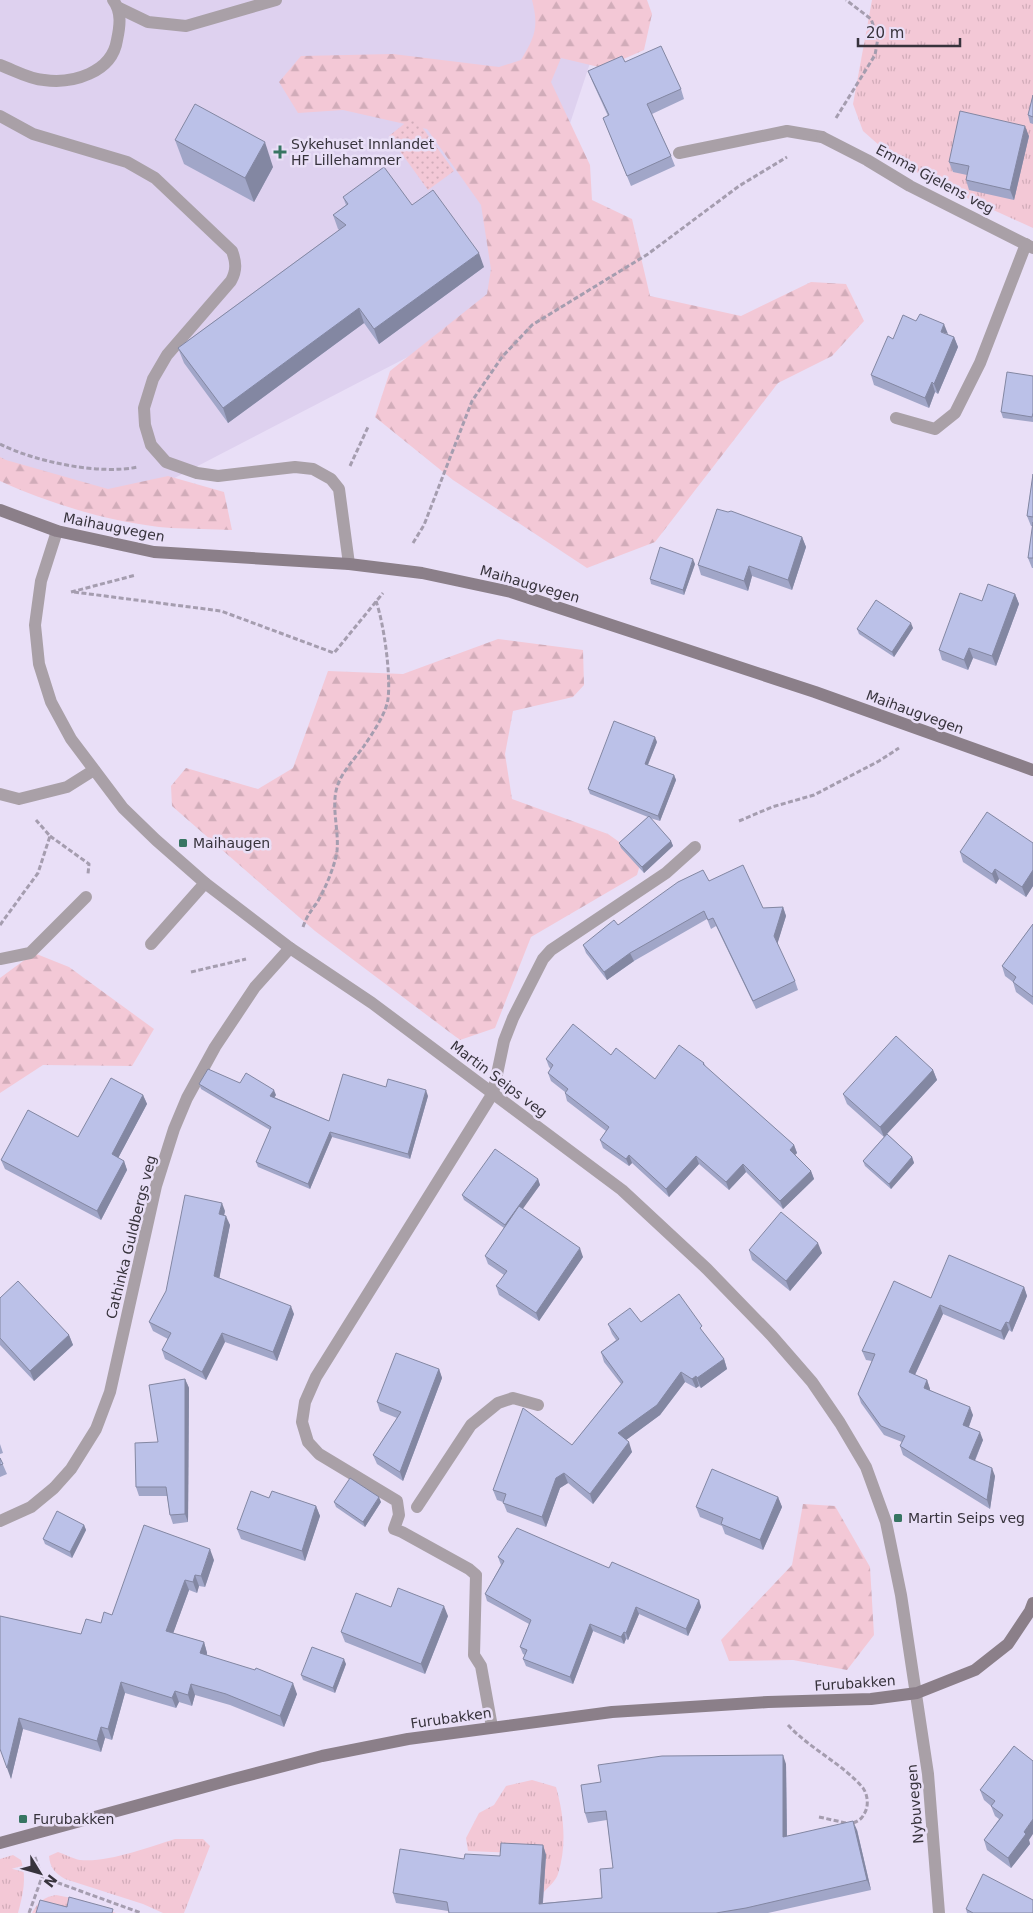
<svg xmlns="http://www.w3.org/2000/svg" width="1033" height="1913" font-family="'DejaVu Sans',sans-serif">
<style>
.built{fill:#ded1ef}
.grass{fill:url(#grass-tufts)}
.forest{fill:url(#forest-firs)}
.park{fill:url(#park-dots)}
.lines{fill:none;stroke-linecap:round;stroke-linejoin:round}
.path{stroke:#a59daf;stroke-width:3;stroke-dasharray:5 2.5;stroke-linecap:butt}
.lane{stroke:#a9a0a7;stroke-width:12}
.street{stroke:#a9a0a7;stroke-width:12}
.secondary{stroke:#8b7f89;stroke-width:12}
.wall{fill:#a1a6c8}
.shaded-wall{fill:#8387a2}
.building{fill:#bbc1e8;stroke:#8387a2}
.poi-dot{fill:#377562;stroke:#e9dff7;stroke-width:2}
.labels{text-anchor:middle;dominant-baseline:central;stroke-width:5;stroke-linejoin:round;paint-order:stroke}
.poi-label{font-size:14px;fill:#37333c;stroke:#e9dff7;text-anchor:start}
.street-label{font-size:14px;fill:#37333c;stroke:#e9dff7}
</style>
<defs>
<pattern id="grass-tufts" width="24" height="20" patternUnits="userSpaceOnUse" patternTransform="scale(1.25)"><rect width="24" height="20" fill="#f3c8d6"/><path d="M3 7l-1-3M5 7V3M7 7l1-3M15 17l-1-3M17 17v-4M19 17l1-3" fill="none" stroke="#d1acb9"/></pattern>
<pattern id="forest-firs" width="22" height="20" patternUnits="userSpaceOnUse" patternTransform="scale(1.25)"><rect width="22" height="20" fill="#f3c8d6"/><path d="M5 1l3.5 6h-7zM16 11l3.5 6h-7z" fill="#d1acb9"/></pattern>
<pattern id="park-dots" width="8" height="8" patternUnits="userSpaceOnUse" patternTransform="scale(1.25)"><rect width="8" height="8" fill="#f3c8d6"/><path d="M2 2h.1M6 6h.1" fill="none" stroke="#d1acb9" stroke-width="1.8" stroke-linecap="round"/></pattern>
</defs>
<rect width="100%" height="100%" fill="#e9dff7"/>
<path class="built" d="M0,0H611L510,304L136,498L0,467Z"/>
<g class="grass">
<path d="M872,0H1033V228L930,181L888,153L863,131L853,104Z"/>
<path d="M532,1780L556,1787C564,1815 567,1846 558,1874C556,1881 548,1887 543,1893L545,1854L468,1851L466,1838L479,1813L494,1805L506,1786Z"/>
<path d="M175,1839H203L210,1846L184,1913H163L143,1904L65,1879C55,1873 50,1868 49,1856L58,1852C65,1854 73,1859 80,1860C107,1863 149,1847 175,1839Z"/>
<path d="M13,1855L21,1860C27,1878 23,1894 18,1913H0V1859Z"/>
<path d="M56,1895L82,1900L116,1913H32C38,1902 44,1897 56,1895Z"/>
</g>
<g class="forest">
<path d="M532,0H647L652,14L644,50L603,68L561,58L551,82L590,165L592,200L632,219L650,296L741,316L811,282L846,284L864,321L832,356L778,383L655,542L587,568L453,480L375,417L390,371L487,294L491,269L481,205L427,129L343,110L298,113L279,82L301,56L393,54L499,67L521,60C535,37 539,27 532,0Z"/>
<path d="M0,457L6,460L108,489L168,476L224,492L232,530C212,529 191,529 171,528C116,524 50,504 0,481Z"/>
<path d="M498,639L583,650L584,685L573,697L513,711L505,754L512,799L608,834L642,858L637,875L531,937L495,1028L460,1040L315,931L172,806L171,786L186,768L258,789L293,768L328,671L403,674Z"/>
<path d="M34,953L69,967L154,1029L132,1066L43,1065L0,1093V978Z"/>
<path d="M803,1504L835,1506L870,1567L874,1635L847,1670L793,1660L729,1661L721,1640L792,1565Z"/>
</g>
<path class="park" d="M414,116L454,171L428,190L389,136Z"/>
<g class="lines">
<g class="path">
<path d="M836,118L875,55L878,38L871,19L846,0"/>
<path d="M0,444C35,462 100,475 138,467"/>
<path d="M350,466L368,427"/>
<path d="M413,543L424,525L472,401L502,357L532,325L648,254L739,186L787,157"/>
<path d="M71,592L136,575"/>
<path d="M74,592L221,611L334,653L383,593"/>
<path d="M739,821L772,807L814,795L879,761L899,748"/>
<path d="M50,836L89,864L88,874"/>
<path d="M0,925L38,873L50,836L36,820"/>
<path d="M303,927C306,918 310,912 316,904C324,892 335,866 337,851C339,832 332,810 336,791C340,773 354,760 364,746C372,734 386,714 388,699C391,675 384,624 376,601"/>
<path d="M191,972L246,959"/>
<path d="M788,1725C810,1749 843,1764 863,1788C868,1795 869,1807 864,1814C862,1819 857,1822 852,1823"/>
<path d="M819,1817L846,1823"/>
<path d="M35,1857L42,1877L141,1913"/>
<path d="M29,1913L42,1877"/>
</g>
<g class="lane">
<path d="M119,8L148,22L186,26L276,0"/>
<path d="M0,65C14,70 29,79 44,80C72,84 112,73 117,40C120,26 122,12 113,0"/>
<path d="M0,116L33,134L127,162L155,178L232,251C236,262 237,270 231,281L167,355L153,379L144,408L145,425L151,445L166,462L197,473L218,476L295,467L313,469L331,479L339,489L349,564"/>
<path d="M679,153L787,131L822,137"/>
<path d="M896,418L935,429L955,413L980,363L1026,244"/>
<path d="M0,794L19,799L67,787L94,770"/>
<path d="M151,944L205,883"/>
<path d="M0,959L30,953L86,897"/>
<path d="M417,1507L471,1425L498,1403L513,1398L538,1405"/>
<path d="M492,1727L481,1666L474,1655L476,1575L469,1569L402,1532L394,1529L399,1515L397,1501L319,1454L308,1442L302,1422L305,1402L316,1377L493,1093L504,1041L513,1018L543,959L551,950L666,873L695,847"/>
</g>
<g class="street">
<path d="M822,137L867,160L910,186L1033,248"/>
<path d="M57,531L41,581L35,625L39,664L51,702L71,739L123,808L156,840L205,883L290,948L372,1003L622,1190L707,1269L772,1336L812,1382L840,1423L866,1467L886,1522L901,1595L928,1774L939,1913"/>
<path d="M0,1521L31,1507L54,1488L71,1469L96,1429L110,1392L156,1186L174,1129L187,1098L215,1047L255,987L290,948"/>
</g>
<g class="secondary">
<path d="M0,510L57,531L154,552L349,564L422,573L511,592L815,692L1033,770"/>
<path d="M0,1843L230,1780L322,1756L408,1739L612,1712L768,1702L871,1699L917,1693L975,1670L1008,1644L1030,1611L1033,1603"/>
</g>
</g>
<g class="wall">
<path d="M625,62L681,89L684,99L652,114L671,156L675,166L631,186L603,118L608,116L592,81L588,71Z"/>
<path d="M1033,95V124L1030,123L1028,115Z"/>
<path d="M1029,136L1014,200L969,190L966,180L967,175L953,172L949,162Z"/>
<path d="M175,140L273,167L254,202L184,164Z"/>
<path d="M343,197L412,205L484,267L379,344L364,323L228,423L184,363L178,348L339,230L338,229L333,215L346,205Z"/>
<path d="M948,335L954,337L958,347L938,394L935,392L929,408L874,385L871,375L893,339Z"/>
<path d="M1033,376V422L1003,418L1001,412Z"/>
<path d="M1033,474V568H1032L1028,558L1033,526H1031L1027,516Z"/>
<path d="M728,512L802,537L806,547L792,590L752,576L748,591L701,575L698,565Z"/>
<path d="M695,564L684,595L651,584L650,579Z"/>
<path d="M1015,594L1019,604L996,666L973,658L968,670L942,660L939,650Z"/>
<path d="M913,628L894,657L859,634L857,629Z"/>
<path d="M657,742L648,765L674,775L676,780L660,821L650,818L671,841L673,846L644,873L621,848L619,843L648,817L590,794L588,789Z"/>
<path d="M1033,843V886L1026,897L999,879L996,884L963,862L960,852Z"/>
<path d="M709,881L763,908L783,907L786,916L777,944L795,981L798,990L756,1009L716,926L711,929L707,919L634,961L607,980L586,953L583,945L618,925Z"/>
<path d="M1033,924V1005L1016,992L1013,982L1005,976L1002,966Z"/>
<path d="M611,1055L655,1079L704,1063L706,1067L794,1145L797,1153L795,1155L811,1171L814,1179L783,1209L746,1172L729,1190L699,1164L669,1197L632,1163L629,1166L603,1148L600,1140L606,1131L567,1101L565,1093V1092L551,1081L548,1073L551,1069L549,1067L546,1059Z"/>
<path d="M933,1070L937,1080L887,1134L912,1157L914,1163L891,1189L865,1166L863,1161L884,1137L847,1104L843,1094Z"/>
<path d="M240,1083L276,1095L274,1097L329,1121L386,1087L428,1096L410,1159L332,1137L310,1189L258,1167L256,1162L270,1130L201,1089L199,1084Z"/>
<path d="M143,1095L147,1104L118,1158L124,1161L127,1170L101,1220L5,1169L1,1160L78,1137Z"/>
<path d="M538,1179L540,1185L522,1208L583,1257L539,1321L499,1295L496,1286L504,1275L488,1264L485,1256L504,1228L464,1200L462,1195Z"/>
<path d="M225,1211L224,1216L230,1225L219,1278L294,1314L277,1361L225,1342L206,1380L165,1359L162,1350L168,1339L153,1331L149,1322Z"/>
<path d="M749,1250L822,1253L790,1291L752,1260Z"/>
<path d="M1024,1287L1027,1296L1012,1332L1009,1330L1004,1340L943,1314L915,1375L927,1380L930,1389V1390L973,1415L969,1427L983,1440L975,1461L995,1476L990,1509L903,1455L900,1446L902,1442L884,1435L861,1403L858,1394L872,1361L866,1360L862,1351L931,1298Z"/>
<path d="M0,1298L69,1335L73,1345L34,1381L0,1345Z"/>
<path d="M641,1322L705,1335L724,1359L727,1369L701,1388L699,1386L696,1388L685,1382L660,1415L626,1440L632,1452L593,1504L568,1483L560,1488L546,1527L507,1512L503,1502L497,1500L493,1490L572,1445L621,1384L604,1362L601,1352L616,1340L612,1334L608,1324Z"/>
<path d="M439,1369L442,1378L403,1481L377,1464L373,1455L397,1418L380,1411L377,1402Z"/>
<path d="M185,1379L189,1388L188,1522L173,1524L170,1515L167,1496H139L136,1487L158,1442Z"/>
<path d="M0,1444L3,1453L0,1454Z"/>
<path d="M0,1458L7,1474L0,1477Z"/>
<path d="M778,1497L782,1507L763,1550L725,1534L722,1526L700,1517L696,1507Z"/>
<path d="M269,1498L316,1506L320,1516L305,1561L241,1539L237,1529Z"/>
<path d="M334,1502H381L365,1527L336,1507Z"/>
<path d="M84,1525L86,1530L72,1558L45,1544L43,1539Z"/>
<path d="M498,1557L609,1568L699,1600L701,1607L688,1636L639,1614L628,1640L626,1639L624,1644L593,1631L573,1684L526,1666L523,1659L525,1655L523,1654L520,1647L529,1624L487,1601L485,1594L501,1565Z"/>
<path d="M214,1560L205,1587L199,1586L197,1593L189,1590L173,1633L204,1642L207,1653V1655L297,1694L284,1727L230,1705L195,1695L192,1706L179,1702L176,1708L125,1693L112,1740L105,1738L101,1752L23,1729L11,1779L0,1616L81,1634L101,1623L112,1615Z"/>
<path d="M391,1607L448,1616L425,1674L345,1642L341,1632Z"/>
<path d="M346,1664L335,1693L303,1680L301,1675Z"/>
<path d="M1014,1746L1029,1840L1030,1844L1011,1868L987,1850L984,1840L999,1819L995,1816L991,1806L984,1800L980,1790Z"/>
<path d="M786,1764L787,1836L857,1830L871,1890L768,1913H449L448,1911L396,1903L393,1893L464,1859L500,1856L543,1845L546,1855L543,1903L602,1898L613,1868L607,1820L588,1823L585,1813Z"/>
<path d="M966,1909L1033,1913H967Z"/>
</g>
<g class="shaded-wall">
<path d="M1025,126L1029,136L1014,200L1010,190Z"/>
<path d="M265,142L273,167L254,202L245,178Z"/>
<path d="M479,253L484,267L379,344L374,329Z"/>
<path d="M359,308L364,323L228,423L223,408Z"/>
<path d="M944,324L948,334L941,332Z"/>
<path d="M954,337L958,347L938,394L934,384Z"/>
<path d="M932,382L935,392L929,408L925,398Z"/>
<path d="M802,537L806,547L792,590L788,580Z"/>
<path d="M693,559L695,564L684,595L683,590Z"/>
<path d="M749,566L752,576L748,591L744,581Z"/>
<path d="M1015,594L1019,604L996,666L992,656Z"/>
<path d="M911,623L913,628L894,657L892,652Z"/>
<path d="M969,648L973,658L968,670L964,660Z"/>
<path d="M655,737L657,742L646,769L645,764Z"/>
<path d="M674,775L676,780L660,821L658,816Z"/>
<path d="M671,841L673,846L644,873L642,867Z"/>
<path d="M995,869L999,879L996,884L992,874Z"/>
<path d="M1033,870V886L1026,897L1022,887Z"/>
<path d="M783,907L786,916L777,945L774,936Z"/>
<path d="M630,953L634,961L607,980L604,972Z"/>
<path d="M933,1070L937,1080L884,1137L880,1127Z"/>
<path d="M274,1090L276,1095L272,1101L270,1096Z"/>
<path d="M426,1090L428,1096L410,1159L408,1154Z"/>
<path d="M143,1095L147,1104L115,1164L112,1154Z"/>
<path d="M330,1132L332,1137L310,1189L308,1184Z"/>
<path d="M794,1145L797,1153L792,1158L790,1150Z"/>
<path d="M629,1155L632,1163L629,1166L626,1159Z"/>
<path d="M696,1156L699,1164L669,1197L666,1189Z"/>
<path d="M912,1157L914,1163L891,1189L889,1184Z"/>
<path d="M124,1161L127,1170L101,1220L97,1211Z"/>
<path d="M743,1164L746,1172L729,1190L726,1182Z"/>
<path d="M811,1171L814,1179L783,1209L780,1201Z"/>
<path d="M538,1179L540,1185L507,1231L505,1225Z"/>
<path d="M222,1203L225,1211L222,1223L219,1214Z"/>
<path d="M226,1216L230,1225L218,1285L214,1276Z"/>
<path d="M818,1243L822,1253L790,1291L786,1281Z"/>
<path d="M580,1248L583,1257L539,1321L536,1313Z"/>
<path d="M1024,1287L1027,1296L1012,1332L1009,1323Z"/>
<path d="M940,1305L943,1314L912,1381L909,1372Z"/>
<path d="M291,1306L294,1314L277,1361L273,1352Z"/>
<path d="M1006,1322L1009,1330L1004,1340L1001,1331Z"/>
<path d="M222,1333L225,1342L206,1380L202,1372Z"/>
<path d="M69,1335L73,1345L34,1381L30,1371Z"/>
<path d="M724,1359L727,1369L701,1388L697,1378Z"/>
<path d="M439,1369L442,1378L403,1481L400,1472Z"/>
<path d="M681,1372L685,1382L660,1415L622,1443L618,1433Z"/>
<path d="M696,1376L699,1386L696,1388L692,1379Z"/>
<path d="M185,1379L189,1388L188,1522L185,1514Z"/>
<path d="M927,1380L930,1389L927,1397L924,1388Z"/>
<path d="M970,1407L973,1415L966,1434L963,1425Z"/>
<path d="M980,1432L983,1440L972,1467L969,1458Z"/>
<path d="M629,1442L632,1452L593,1504L590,1494Z"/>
<path d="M992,1468L995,1476L990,1509L987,1500Z"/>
<path d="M564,1473L568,1483L560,1488L546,1527L542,1517L556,1478Z"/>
<path d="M379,1497L381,1502L365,1527L363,1522Z"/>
<path d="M778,1497L782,1507L763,1550L760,1540Z"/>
<path d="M316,1506L320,1516L305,1561L302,1551Z"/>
<path d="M84,1525L86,1530L72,1558L70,1552Z"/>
<path d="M210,1549L214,1560L205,1587L201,1576Z"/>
<path d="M195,1575L199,1586L197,1593L193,1582Z"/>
<path d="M185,1580L189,1590L170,1642L166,1631Z"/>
<path d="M699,1600L701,1607L688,1636L686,1629Z"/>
<path d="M444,1606L448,1616L425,1674L421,1664Z"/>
<path d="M636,1607L639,1614L628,1640L626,1633Z"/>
<path d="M590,1624L593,1631L573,1684L570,1677Z"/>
<path d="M624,1632L626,1639L624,1644L621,1637Z"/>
<path d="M204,1642L207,1653L204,1664L200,1653Z"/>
<path d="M344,1659L346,1664L335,1693L333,1688Z"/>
<path d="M121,1682L125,1693L112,1740L108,1729Z"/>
<path d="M293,1683L297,1694L284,1727L280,1716Z"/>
<path d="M191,1684L195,1695L192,1706L188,1695Z"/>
<path d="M175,1691L179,1702L176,1708L172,1698Z"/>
<path d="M19,1718L23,1729L11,1779L7,1768Z"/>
<path d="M101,1727L105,1738L101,1752L97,1741Z"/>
<path d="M783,1755L786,1764L787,1847L783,1837Z"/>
<path d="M1033,1819V1834L1029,1840L1030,1844L1011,1868L1008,1858L1024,1832Z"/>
<path d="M853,1821L857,1830L871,1890L867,1880Z"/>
<path d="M543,1845L546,1855L542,1913L539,1904Z"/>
</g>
<g class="building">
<path d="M661,46L681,89L647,104L671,156L627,176L603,118L609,115L588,71L622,56L625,62Z"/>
<path d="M1033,95V117L1028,115Z"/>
<path d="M195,104L265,142L245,178L175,140Z"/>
<path d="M960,111L1025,126L1010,190L966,180L969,166L949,162Z"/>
<path d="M384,167L412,205L433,190L479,253L374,329L359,308L223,408L178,348L346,225L333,215L348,204L343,197Z"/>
<path d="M920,314L944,324L941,332L954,337L934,384L932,382L925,398L871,375L888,336L893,339L903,315L916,321Z"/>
<path d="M1007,372L1033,376V413L1032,417L1001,412Z"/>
<path d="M1033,474V517L1027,516Z"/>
<path d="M717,509L728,512L731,511L802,537L788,580L749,566L744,581L698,565Z"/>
<path d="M1033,522V558H1028Z"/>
<path d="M660,547L693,559L683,590L650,579Z"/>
<path d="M988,584L1015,594L992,656L969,648L964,660L939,650L960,593L982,601Z"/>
<path d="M876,600L911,623L892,652L857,629Z"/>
<path d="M614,721L655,737L645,764L674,775L658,816L588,789Z"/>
<path d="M987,812L1033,843V870L1022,887L995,869L992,874L960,852Z"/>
<path d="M649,816L671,841L642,867L619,843Z"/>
<path d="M743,865L763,908L783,907L774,936L795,981L753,1001L713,918L708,920L704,911L630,953L604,972L583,945L614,920L618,925L678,882L703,870L709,881Z"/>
<path d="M1033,924V997L1013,982L1016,977L1002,966Z"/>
<path d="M573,1024L611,1055L616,1048L655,1079L679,1045L704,1063L703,1064L794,1145L790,1150L811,1171L780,1201L743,1164L726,1182L696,1156L666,1189L629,1155L626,1159L600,1140L609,1127L565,1093L568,1089L548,1073L553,1065L546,1059Z"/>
<path d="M896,1036L933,1070L880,1127L843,1094Z"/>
<path d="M208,1069L240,1083L246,1073L274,1090L270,1096L329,1121L343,1074L386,1087L388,1079L426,1090L408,1154L330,1132L308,1184L256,1162L271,1127L199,1084Z"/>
<path d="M111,1078L143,1095L112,1154L124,1161L97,1211L1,1160L28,1110L78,1137Z"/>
<path d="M887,1134L912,1157L889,1184L863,1161Z"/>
<path d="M495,1149L538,1179L505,1225L462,1195Z"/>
<path d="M185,1195L222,1203L219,1214L226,1216L214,1276L291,1306L273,1352L222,1333L202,1372L162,1350L171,1333L149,1322L166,1291Z"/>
<path d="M519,1206L580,1248L536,1313L496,1286L507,1271L485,1256Z"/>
<path d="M781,1212L818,1243L786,1281L749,1250Z"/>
<path d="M949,1255L1024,1287L1009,1323L1006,1322L1001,1331L940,1305L909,1372L927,1380L924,1388L970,1407L963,1425L980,1432L969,1458L992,1468L987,1500L900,1446L905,1436L881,1426L858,1394L875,1354L862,1351L894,1281L931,1298Z"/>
<path d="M18,1281L69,1335L30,1371L0,1338V1298Z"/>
<path d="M679,1294L702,1326L700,1328L724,1359L697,1378L696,1376L692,1379L681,1372L657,1405L618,1433L629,1442L590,1494L564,1473L556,1478L542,1517L503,1503L506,1494L493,1490L523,1408L572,1445L623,1382L601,1352L619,1339L608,1324L630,1308L641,1322Z"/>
<path d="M396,1353L439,1369L400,1472L373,1455L401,1412L377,1402Z"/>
<path d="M185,1379V1514L170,1515L166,1487H136L135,1443L158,1442L149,1385Z"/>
<path d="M0,1458L3,1464L0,1465Z"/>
<path d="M712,1469L778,1497L760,1540L721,1524L723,1518L696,1507Z"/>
<path d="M350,1478L379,1497L363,1522L334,1502Z"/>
<path d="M251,1491L269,1498L272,1491L316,1506L302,1551L237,1529Z"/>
<path d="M57,1511L84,1525L70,1552L43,1539Z"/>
<path d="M144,1525L210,1549L201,1576L195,1575L193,1582L185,1580L166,1631L204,1642L200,1653L255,1670L256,1668L293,1683L280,1716L226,1694L191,1684L188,1695L175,1691L172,1698L121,1682L108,1729L101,1727L97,1741L19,1718L7,1768L0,1749V1616L81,1634L86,1619L101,1623L104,1612L112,1615Z"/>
<path d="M517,1528L609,1568L612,1562L699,1600L686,1629L636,1607L626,1633L624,1632L621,1637L590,1624L570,1677L523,1659L527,1650L520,1647L531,1620L485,1594L504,1561L498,1557Z"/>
<path d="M398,1588L444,1606L421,1664L341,1632L356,1593L391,1607Z"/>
<path d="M312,1647L344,1659L333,1688L301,1675Z"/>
<path d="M1014,1746L1033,1761V1819L1024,1832L1026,1834L1008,1858L984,1840L1003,1815L991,1806L995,1801L980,1790Z"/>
<path d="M783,1755V1837L853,1821L867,1880L746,1908L716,1913H449L447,1902L393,1893L400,1849L464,1859L465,1854L500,1856L501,1843L543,1845L539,1904L602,1898L600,1869L613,1868L606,1811L585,1813L581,1785L601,1782L598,1765L662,1756Z"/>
<path d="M983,1874L1033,1900V1913H973L966,1909Z"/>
<path d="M69,1897L113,1909L112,1913H36L40,1900L67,1907Z"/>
</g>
<g class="poi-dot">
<path d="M277.5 144.5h5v5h5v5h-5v5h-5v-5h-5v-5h5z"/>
<rect x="178" y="838" width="10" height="10" rx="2.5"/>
<rect x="893" y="1513" width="10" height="10" rx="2.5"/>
<rect x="18" y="1814" width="10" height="10" rx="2.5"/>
</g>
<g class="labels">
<g class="poi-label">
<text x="291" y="144">Sykehuset Innlandet<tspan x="291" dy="16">HF Lillehammer</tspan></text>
<text x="193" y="843">Maihaugen</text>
<text x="908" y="1518">Martin Seips veg</text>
<text x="33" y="1819">Furubakken</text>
</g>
<g class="street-label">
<text transform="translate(935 179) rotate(28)">Emma Gjelens veg</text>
<text transform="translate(114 527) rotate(11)">Maihaugvegen</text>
<text transform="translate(530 584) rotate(16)">Maihaugvegen</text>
<text transform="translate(915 712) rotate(20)">Maihaugvegen</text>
<text transform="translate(499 1079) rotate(37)">Martin Seips veg</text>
<text transform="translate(131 1237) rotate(-76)">Cathinka Guldbergs veg</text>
<text transform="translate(855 1683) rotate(-4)">Furubakken</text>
<text transform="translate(451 1718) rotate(-8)">Furubakken</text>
<text transform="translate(915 1804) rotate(-95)">Nybuvegen</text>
</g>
</g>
<g transform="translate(40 1873) rotate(127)" stroke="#e9dff7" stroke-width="4" paint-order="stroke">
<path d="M0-4L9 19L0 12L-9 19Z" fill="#37333c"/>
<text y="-8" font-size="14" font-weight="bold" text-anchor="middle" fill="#37333c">N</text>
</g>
<path d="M858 38v8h102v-8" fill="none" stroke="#37333c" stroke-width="2.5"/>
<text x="866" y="38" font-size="15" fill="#37333c" stroke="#e9dff7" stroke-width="4" paint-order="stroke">20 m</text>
</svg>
